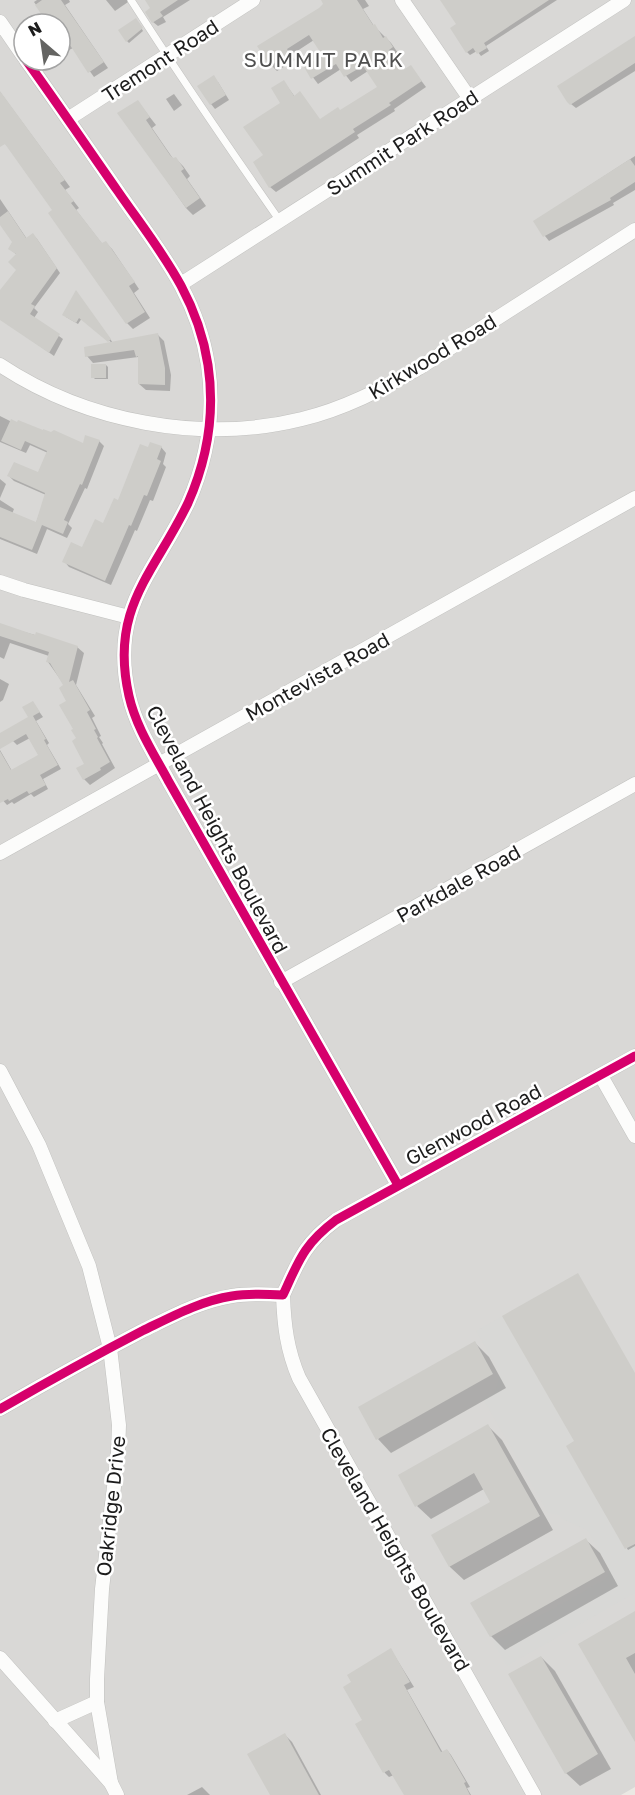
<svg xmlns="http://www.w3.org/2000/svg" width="635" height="1795" font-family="'Golos Text',sans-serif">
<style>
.residential{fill:#d9d8d6;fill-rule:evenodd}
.religious{fill:#d8d8d6}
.shadow{fill:#0003}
.building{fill:#cecdc9}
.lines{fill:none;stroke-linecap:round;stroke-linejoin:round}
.service-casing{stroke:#c1c1bf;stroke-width:8}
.minor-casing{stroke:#c1c1bf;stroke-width:15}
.service{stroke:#fcfcfb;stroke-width:7}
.minor{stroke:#fcfcfb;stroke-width:14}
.cycleway-casing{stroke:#fff;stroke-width:13}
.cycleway{stroke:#d6006c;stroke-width:9}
.labels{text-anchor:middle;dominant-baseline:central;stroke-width:5;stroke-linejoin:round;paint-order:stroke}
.street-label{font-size:20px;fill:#1c1c1c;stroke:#fff}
.neighbourhood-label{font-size:21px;letter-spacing:1.5px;fill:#4f4f4f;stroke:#fff}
</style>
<rect width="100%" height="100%" fill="#eae9e4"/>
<path class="residential" d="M0,0H635V1787L621,1795H0ZM24,24H60V60H24Z"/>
<path class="religious" d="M578,1273L635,1373V1593L507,1666L493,1642L606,1579L610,1570L588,1531L562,1519L560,1515L548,1513L487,1406L483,1399L494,1393L497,1386L500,1373L476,1331Z"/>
<g class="shadow">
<path d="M37,0H69L70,2L65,5L108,68L94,77L73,48L69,50L64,45L60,39V24H50L34,2Z"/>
<path d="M106,0H131L115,11Z"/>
<path d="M147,0H190L163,17L166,22L158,26L153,22L152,9Z"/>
<path d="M327,0H365L369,6L363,9L374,26L391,43L398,53L393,56L404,71L411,67L426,87L394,109L395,111L357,135L359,138L276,192L270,187L265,156L282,103L284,82L295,97L321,121L341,111L379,87L368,71L351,82L341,69L318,84L306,68L324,56L314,40L291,55L295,60L277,71L271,65Z"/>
<path d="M444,0H557L486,46L489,51L481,56L477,51L470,55L467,52L458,25Z"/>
<path d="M138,22L143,31L129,43L127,41Z"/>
<path d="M635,38V71L576,108L571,104Z"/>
<path d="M218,82L229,100L215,109L211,104Z"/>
<path d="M0,92L70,187L65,190L79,208L76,210L103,245L106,243L112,249L139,289L134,293L150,318L133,329L127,323L54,210L11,149L0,139Z"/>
<path d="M174,94L182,105L174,111L166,99Z"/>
<path d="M138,102L156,125L152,128L174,160L176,159L183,166L190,176L187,179L206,206L193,215L186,208L120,113Z"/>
<path d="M635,156V190L613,203L614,205L549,241L545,236L535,221Z"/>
<path d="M0,199L27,239L33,235L37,239L60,273L34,308L38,312L34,318L63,339L54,356L0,318V292L18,270L17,255L10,249L14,242L0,221Z"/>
<path d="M77,293L113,343L158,335L164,341L171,375L170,391L146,390L139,384L140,359L138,357L93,363L87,356L112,343L82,318L78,324L66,317Z"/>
<path d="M106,365L108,367V379H95L93,377Z"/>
<path d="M0,416L10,421L83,445L99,441L104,446L87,489L85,488L68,524L72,528L67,538L47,529L37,554L0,539V500L14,509L12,514L36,523L46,495L14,481L9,476L39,474L48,453L30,445L26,453L0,442Z"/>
<path d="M161,447L166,453L163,464L166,467L153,501L150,500L137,531L135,530L111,585L69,567L64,561L83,549L104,525L149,449Z"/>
<path d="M0,479L6,484L0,498Z"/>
<path d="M0,625L77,647L84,653L76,685L95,716L92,718L101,736L99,737L103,743L102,744L115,768L90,785L84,779L86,764L65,686L48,662L49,656L10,643L4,659L0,657Z"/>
<path d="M0,679L9,684L3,700L0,702Z"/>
<path d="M33,703L43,717L36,721L49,743L47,745L61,769L43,779L48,789L34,797L31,794L14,804L12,802L7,805L0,797V750L12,771L40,755L30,738L17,745L13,741L30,718Z"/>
<path d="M475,1343L489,1357L506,1388L391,1453L378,1439Z"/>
<path d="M635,1374V1546L628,1550L568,1446L576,1442Z"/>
<path d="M488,1426L502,1440L553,1530L464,1580L450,1567L433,1536L492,1503L484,1489L431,1519L417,1506Z"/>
<path d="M586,1540L600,1553L618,1586L505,1650L491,1636Z"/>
<path d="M635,1613V1736L581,1644Z"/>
<path d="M391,1650L414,1687L407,1690L443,1753L447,1750L451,1755L470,1787L467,1788L471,1795H405L394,1775L389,1777L385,1773L357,1724L364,1721Z"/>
<path d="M541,1657L555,1671L611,1769L580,1786L566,1773Z"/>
<path d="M285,1735L292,1742L321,1795H271Z"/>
<path d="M202,1787L210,1795H187Z"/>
</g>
<g class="building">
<path d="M42,0H61L104,62L88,73L68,42L60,48V24H48L35,5Z"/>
<path d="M145,0H178L160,12L163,16L152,23L145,12L150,8Z"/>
<path d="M321,0H357L373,25L375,24L383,38L386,36L393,47L389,50L403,70L411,65L422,81L389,103L391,105L353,129L355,132L269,188L253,162L263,155L243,127L280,103L271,88L284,80L294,96L300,91L320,119L338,107L340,110L377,87L363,66L344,77L336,64L311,79L304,67L322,55L309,35L287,49L290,54L270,66L257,46L319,8L323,4Z"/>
<path d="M440,0H549L484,43L487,48L477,54L473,48L466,53L450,28L456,24Z"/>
<path d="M136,18L143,28L126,42L118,30Z"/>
<path d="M635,36V63L570,105L567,102L557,86Z"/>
<path d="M214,75L226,95L210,105L197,86Z"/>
<path d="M0,91L65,180L60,183L74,201L71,203L102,243L106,241L135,282L129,286L145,312L126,324L48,213L52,210L5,144L0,147Z"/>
<path d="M138,100L150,117L146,120L170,155L173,158L176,157L184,169L181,171L200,198L186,208L117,113Z"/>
<path d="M630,159L635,166V182L610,198L611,200L543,237L533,221Z"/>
<path d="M8,211L26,238L33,233L57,268L31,304L35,306L30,314L60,334L49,353L0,320V290L16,270L8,262L16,254L8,249L12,242L0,225V217Z"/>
<path d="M76,290L111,339L108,342L79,318L76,323L62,315Z"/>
<path d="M158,333L165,368V385L138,384V356L136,357L134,350L85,357L84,347Z"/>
<rect x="91" y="364" width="15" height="14"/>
<path d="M11,419L17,422L18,420L43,430V429L51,432L54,430L83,443L85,435L100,440L82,485L80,484L64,520L68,522L63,534L42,525L32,550L0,537V507L36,522L45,493L7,476L14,462L38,472L47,451L25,441L21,450L1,441Z"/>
<path d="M150,442L162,446L157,459L161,461L147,496L144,495L131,526L129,525L105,581L62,562L71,542L82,547L95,519L103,523L114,498L118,500L140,444L148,447Z"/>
<path d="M0,623L35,635L36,632L78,646L69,682L73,680L90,710L87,712L96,729L94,730L98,737L97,738L110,762L100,768L101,770L83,780L76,768L84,764L72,741L76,738L71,730L73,729L59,705L66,701L59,688L63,685L50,663L46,662L49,652L0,636Z"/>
<path d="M33,701L40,712L33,716L46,739L44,740L58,765L40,775L46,785L29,794L27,791L9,801L8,799L0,803V751L11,770L38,755L26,734L0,749V733L28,717L22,707Z"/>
<path d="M578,1273L635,1373V1544L625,1549L566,1446L574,1441L502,1316Z"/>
<path d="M475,1341L493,1374L376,1440L358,1407Z"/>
<path d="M488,1424L540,1516L449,1567L431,1535L490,1502L474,1473L415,1507L398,1475Z"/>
<path d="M586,1538L605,1572L490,1637L470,1603Z"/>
<path d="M635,1611V1653L626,1658L635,1674V1742L578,1644Z"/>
<path d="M391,1648L410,1682L404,1685L441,1752L447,1749L466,1782L464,1783L470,1795H404L389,1770L383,1773L355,1724L362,1720L343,1687L351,1682L347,1675Z"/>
<path d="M541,1656L598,1754L565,1774L508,1674Z"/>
<path d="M285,1733L319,1795H270L247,1754Z"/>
</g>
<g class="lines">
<g class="service-casing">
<path id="service" d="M131,0C179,75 229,148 280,221"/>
</g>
<g class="minor-casing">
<g id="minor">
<path d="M402,0L470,99"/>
<path d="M0,22L24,57"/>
<path d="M26,60C57,103 87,147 117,190C157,248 197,293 208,365C215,412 207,460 188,503C154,574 109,608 129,696C136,727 154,754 169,782L398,1185"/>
<path d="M68,119L253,0"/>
<path d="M181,284L624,0"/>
<path d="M0,365C86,422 201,444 302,419C344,409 382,389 419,368L635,230"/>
<path d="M0,582L24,590L129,617"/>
<path d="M0,853L635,498"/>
<path d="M281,982L635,784"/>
<path d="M0,1071L39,1145L89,1266L110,1348L119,1425L118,1453L102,1589L97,1679V1702L111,1783"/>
<path d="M601,1076L635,1136"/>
<path d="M283,1295C284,1325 287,1350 299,1378L534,1795"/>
<path d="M0,1409C47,1382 94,1356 142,1331C171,1317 200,1301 232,1296C249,1293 266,1294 283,1295C299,1260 304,1244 336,1220L635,1056"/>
<path d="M0,1658L111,1783L117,1795"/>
<path d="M55,1721L97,1702"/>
</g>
</g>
<use href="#service" class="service"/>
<use href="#minor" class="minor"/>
<g class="cycleway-casing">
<g id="cycleway">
<path d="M26,60C57,103 87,147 117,190C157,248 197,293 208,365C215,412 207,460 188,503C154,574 109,608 129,696C136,727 154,754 169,782L398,1185"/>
<path d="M0,1409C47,1382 94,1356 142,1331C171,1317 200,1301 232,1296C249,1293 266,1294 283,1295C299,1260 304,1244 336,1220L635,1056"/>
</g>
</g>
<use href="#cycleway" class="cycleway"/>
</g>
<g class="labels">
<g class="street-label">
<text transform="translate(160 60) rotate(-33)">Tremont Road</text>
<text transform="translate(402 142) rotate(-33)">Summit Park Road</text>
<text transform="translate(432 356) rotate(-31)">Kirkwood Road</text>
<text transform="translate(317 676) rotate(-29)">Montevista Road</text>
<text transform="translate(218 829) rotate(62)">Cleveland Heights Boulevard</text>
<text transform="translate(458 883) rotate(-29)">Parkdale Road</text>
<text transform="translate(473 1124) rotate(-28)">Glenwood Road</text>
<text transform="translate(110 1506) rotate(-84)">Oakridge Drive</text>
<text transform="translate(396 1549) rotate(60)">Cleveland Heights Boulevard</text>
</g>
<g class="neighbourhood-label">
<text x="324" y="59">SUMMIT PARK</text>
</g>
</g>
<g transform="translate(42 42) rotate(331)"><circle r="28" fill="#ffffff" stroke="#a4a4a4" stroke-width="1.5"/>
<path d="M0-4.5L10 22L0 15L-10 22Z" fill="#646462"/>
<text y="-9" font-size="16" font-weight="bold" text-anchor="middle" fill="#1c1c1c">N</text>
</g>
</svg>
